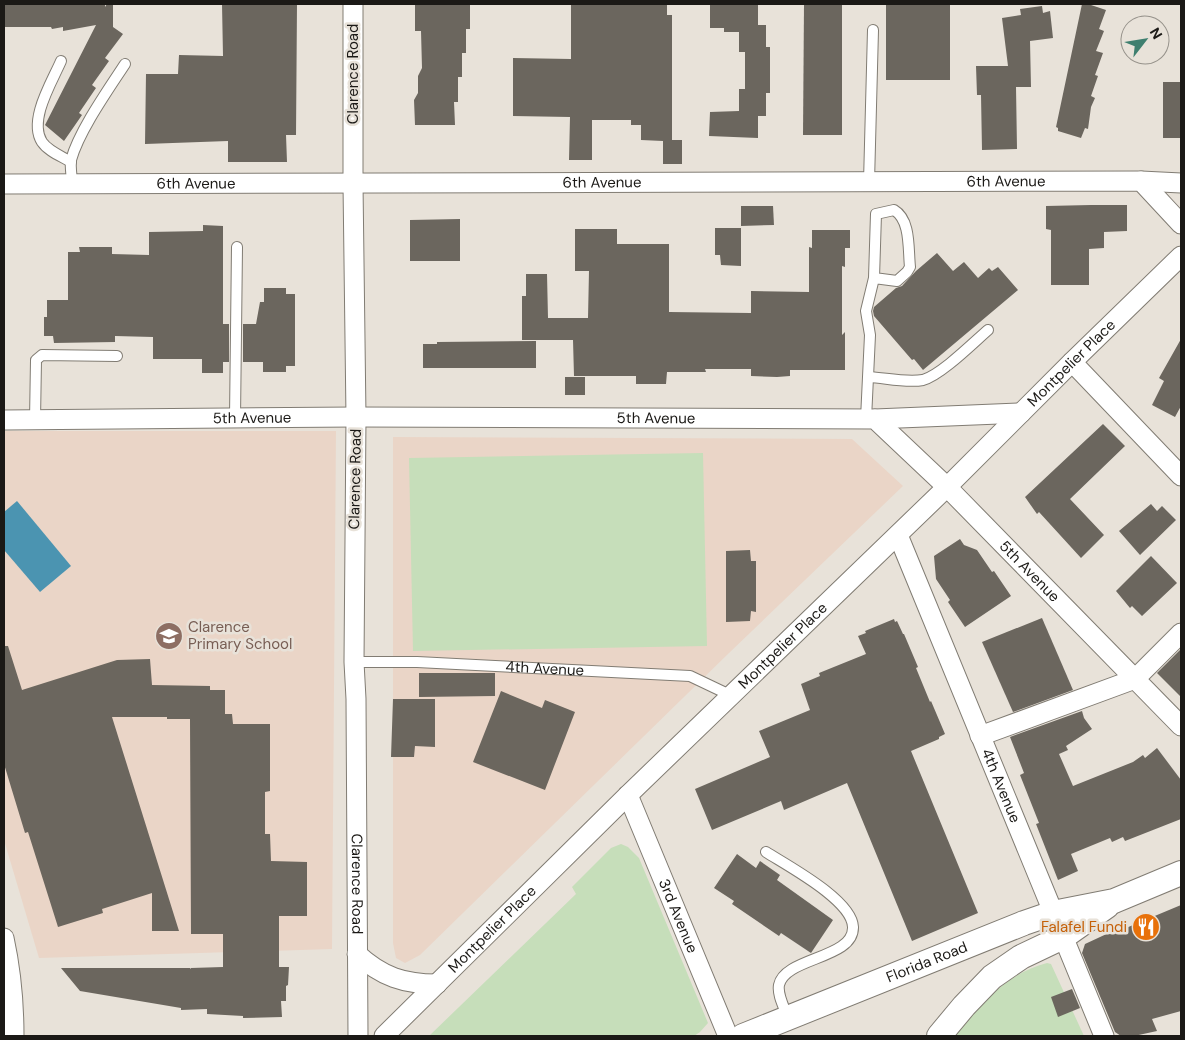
<svg xmlns="http://www.w3.org/2000/svg" width="1185" height="1040" font-family="'DM Sans',sans-serif">
<style>
.education{fill:#ead5c7}
.green{fill:#c6deba}
.water{fill:#4b94b1}
.building{fill:#6b665e}
.lines{fill:none;stroke-linecap:round;stroke-linejoin:round}
.service-casing{stroke:#817c73;stroke-width:12}
.minor-casing{stroke:#817c73;stroke-width:21}
.tertiary-casing{stroke:#817c73;stroke-width:26}
.service{stroke:#fff;stroke-width:10}
.minor{stroke:#fff;stroke-width:19}
.tertiary{stroke:#fff;stroke-width:24}
.labels{text-anchor:middle;dominant-baseline:central;stroke-width:5;stroke-linejoin:round;paint-order:stroke}
.street-label{font-size:15px;fill:#1b1916;stroke:#e8e2d9}
.education-label{font-size:15px;fill:#785e54;stroke:#e8e2d9;text-anchor:start}
.food-label{font-size:15px;fill:#c56008;stroke:#e8e2d9;text-anchor:end}
</style>
<rect width="100%" height="100%" fill="#e8e2d9"/>
<g class="education">
<path d="M4,431H336L332,949L39,958L4,840Z"/>
<path d="M393,437L852,439L903,486L729,653L420,955L405,963L396,958L393,943Z"/>
</g>
<g class="green">
<path d="M703,453L707,646L413,651L409,458Z"/>
<path d="M621,844L628,847L639,858L708,1023L700,1032L694,1036H429L576,894L572,887L611,848Z"/>
<path d="M1047,963L1051,964L1084,1036H951C979,1007 1006,973 1047,963Z"/>
</g>
<path class="water" d="M17,501L71,566L40,592L4,550V512Z"/>
<g class="building">
<path d="M4,4H105V7L107,4H113V27L123,34L105,58L109,61L92,85L96,88L79,113L82,115L64,141L45,125L96,25L63,31V27L52,29L51,27H4Z"/>
<path d="M222,4H297L296,135H286L287,162H228V141L145,144L146,74H178L179,55L223,56Z"/>
<path d="M415,4H470V29H466V53H462V77H458V102H454L455,125H415L414,100L418,93V76L422,68L421,31H415Z"/>
<path d="M571,4H667V15H672V140H682V164H663V141L641,140V125H631V120H592V160H569L570,117L513,116V58L571,59Z"/>
<path d="M710,4H758V25H766V47H770V93H766V116H758V138L709,136L710,112L739,111V89H745V52H739V32H724V28H710Z"/>
<path d="M804,4H842V135H803Z"/>
<rect x="886" y="4" width="64" height="76"/>
<path d="M1082,4H1088L1106,10L1099,29L1104,31L1096,51L1103,53L1095,75L1098,76L1091,96L1095,98L1091,107L1088,129L1085,128L1081,138L1058,131V128L1056,127Z"/>
<path d="M1042,6L1043,13L1050,11L1053,38L1030,41L1031,87H1016L1017,149L982,150L981,95H977L976,66H1008L1002,18L1021,15L1020,9Z"/>
<rect x="1163" y="82" width="18" height="56"/>
<path d="M1091,205H1127V231L1104,232V248L1089,249V285H1051V230L1046,229V206Z"/>
<path d="M741,206H773L774,225L741,226Z"/>
<path d="M460,219V261H410V220Z"/>
<path d="M203,225L223,226V324H229V362H223V373H202V359H153V337L115,336V342L54,343L53,336H44V317H47V300H68V252H80L79,247H112V254L149,255V232L203,231Z"/>
<path d="M715,228H741V266L721,265L720,255H715Z"/>
<path d="M575,229H617V244H669V312L751,313V291L809,292V247L812,248V230H850V248H845V267L842,266V335L845,332V370H790V376L777,377L751,376V369H705L706,372H667L666,384H636V376H574L573,340H522V296H526V274H547L548,318H588L589,271H575Z"/>
<path d="M937,253L953,271L964,262L978,278L989,268L992,271L998,267L1018,290L923,370L914,359L912,360L874,316L873,311L874,307L896,288L902,286L916,271Z"/>
<path d="M264,288H286V294H295V366H286V372H263V362H243V324H256L260,302H264Z"/>
<path d="M1181,339V406L1175,417L1152,405L1164,381L1159,378Z"/>
<path d="M536,341V368H423V344H437V342Z"/>
<rect x="565" y="377" width="20" height="18"/>
<path d="M1103,424L1125,446L1070,499L1104,535L1081,558L1039,512L1037,514L1025,497Z"/>
<path d="M1151,504L1157,511L1162,506L1176,520L1140,555L1119,531Z"/>
<path d="M960,539L964,545L977,550L992,572L994,571L1011,596L965,627L948,602L950,600L936,579L934,556Z"/>
<path d="M750,550L751,561H756V612L751,611L750,621L726,622V551Z"/>
<path d="M1151,556L1177,583L1142,616L1132,606L1130,608L1116,591Z"/>
<path d="M1042,618L1073,690L1013,712L982,642Z"/>
<path d="M894,619L895,622L897,621L903,634H904L918,667L916,668L930,702L931,701L945,734L939,737V739L911,751L978,913L912,941L847,783L784,810L781,801L712,830L695,789L770,757L759,731L810,710L801,684L820,676L819,673L866,654L858,636L866,633L865,631Z"/>
<path d="M4,646H8L22,690L117,660L150,659L152,685L210,686V690H225V714H232L233,724H270V791L265,792V834H270L271,861L307,862V916H279V967H289L288,985L286,986V1001H281L282,1017L243,1018V1016L207,1014V1009L181,1010V1008L80,991L61,968H190L191,969V968L223,967V934H191L190,719H167V717H112L179,931H152V893L102,909L103,913L58,927L28,832L25,833L4,764Z"/>
<path d="M1181,649V697L1157,673Z"/>
<path d="M419,673H495V696L419,697Z"/>
<path d="M501,691L542,708L545,700L575,712L545,790L473,762Z"/>
<path d="M393,699H435V747L415,746L414,757H391Z"/>
<path d="M1082,711L1084,718L1092,729L1066,746L1068,750L1059,754L1073,786L1133,762L1143,755L1145,758L1157,748L1181,780V819L1125,841L1123,837L1112,842L1110,838L1071,854L1078,871L1058,880L1036,824L1039,823L1020,775L1024,773L1010,737Z"/>
<path d="M737,854L756,868L760,861L780,875L777,880L833,920L811,953L781,933L779,936L732,904L734,901L714,888Z"/>
<path d="M1181,905V1011L1152,1019L1157,1031L1134,1036H1121L1115,1032L1082,953L1085,944L1113,931L1114,933Z"/>
<path d="M1072,989L1080,1008L1058,1017L1051,997Z"/>
</g>
<g class="lines">
<g class="service-casing">
<g id="service">
<path d="M61,61C52,82 28,120 42,142C48,151 61,156 71,162"/>
<path d="M869,182L873,30"/>
<path d="M72,184C72,177 70,167 71,160C79,131 108,90 125,64"/>
<path d="M869,377C886,378 906,383 923,380C941,375 973,343 988,330"/>
<path d="M235,418L237,247"/>
<path d="M866,419L870,335L866,311L874,278L876,214L894,210C911,220 908,249 910,267L907,272L897,281L874,278"/>
<path d="M35,420L36,360L42,355L117,356"/>
<path id="s1" d="M354,662H417L690,676L732,696"/>
<path d="M766,852C788,866 852,900 853,927C854,959 785,957 779,985C777,995 785,1009 788,1018"/>
</g>
</g>
<g class="minor-casing">
<g id="minor">
<path id="s2" d="M353,4V184L356,417L354,662L356,699L358,1036"/>
<path d="M1141,181L1181,183"/>
<path id="s3" d="M4,184L1141,181L1181,224"/>
<path d="M1072,362L1181,476"/>
<path d="M875,419L1021,413"/>
<path id="s4" d="M4,420L356,417L875,419L947,487L1181,726"/>
<path id="s5" d="M898,535L1104,1036"/>
<path d="M980,736L1135,679L1181,633"/>
<path id="s6" d="M628,795L728,1036"/>
<path d="M4,938C11,970 14,1004 14,1036"/>
<path d="M357,954C382,977 404,984 437,984"/>
<path id="s7" d="M384,1036L628,795L947,487L1072,362L1181,256"/>
</g>
</g>
<g class="tertiary-casing">
<g id="tertiary">
<path id="s8" d="M743,1036L1024,923L1053,913L1114,901L1181,873"/>
<path d="M939,1036L964,1006L992,977L1021,957L1063,937L1107,906"/>
</g>
</g>
<use href="#service" class="service"/>
<use href="#minor" class="minor"/>
<use href="#tertiary" class="tertiary"/>
</g>
<defs>
<g id="school-disc" transform="scale(1.4375)"><circle r="9.5" fill="#8d6e63" stroke="#e8e2d9"/><path d="M0-5L7-2L0 1L-7-2ZM-4 1L0 2.5L4 1V4Q0 6-4 4Z" fill="#fff"/></g>
<g id="restaurant-disc" transform="scale(1.4375)"><circle r="9.5" fill="#e8710a" stroke="#e8e2d9"/><path d="M-5-6h1v4h1v-4h1v4h1v-4h1v5L-1.5 .5V6h-2V.5L-5-1ZM5-6V6H3V1.5H1.5Q1.5-4 5-6Z" fill="#fff"/></g>
</defs>
<g fill-rule="evenodd">
<use href="#school-disc" x="169" y="636"/>
<use href="#restaurant-disc" x="1146" y="927"/>
</g>
<g class="labels">
<g class="street-label">
<text transform="translate(353 74) rotate(-90)">Clarence Road</text>
<text stroke="none"><textPath href="#s3" startOffset="1002">6th Avenue</textPath></text>
<text stroke="none"><textPath href="#s3" startOffset="598">6th Avenue</textPath></text>
<text stroke="none"><textPath href="#s3" startOffset="192">6th Avenue</textPath></text>
<text stroke="none"><textPath href="#s7" startOffset="962">Montpelier Place</textPath></text>
<text stroke="none"><textPath href="#s4" startOffset="248">5th Avenue</textPath></text>
<text stroke="none"><textPath href="#s4" startOffset="652">5th Avenue</textPath></text>
<text transform="translate(355 479) rotate(-89)">Clarence Road</text>
<text stroke="none"><textPath href="#s4" startOffset="1088">5th Avenue</textPath></text>
<text stroke="none"><textPath href="#s7" startOffset="558">Montpelier Place</textPath></text>
<text stroke="none"><textPath href="#s1" startOffset="191">4th Avenue</textPath></text>
<text stroke="none"><textPath href="#s5" startOffset="271">4th Avenue</textPath></text>
<text stroke="none"><textPath href="#s2" startOffset="880">Clarence Road</textPath></text>
<text stroke="none"><textPath href="#s6" startOffset="131">3rd Avenue</textPath></text>
<text stroke="none"><textPath href="#s7" startOffset="152">Montpelier Place</textPath></text>
<text stroke="none"><textPath href="#s8" startOffset="198">Florida Road</textPath></text>
</g>
<g class="education-label">
<text x="188" y="627">Clarence<tspan x="188" dy="17">Primary School</tspan></text>
</g>
<g class="food-label">
<text x="1127" y="927">Falafel Fundi</text>
</g>
</g>
<rect width="1185" height="1040" fill="none" stroke="#1b1916" stroke-width="10"/>
<g transform="translate(1145 40) rotate(59)"><circle r="24" fill="#e8e2d9" stroke="#96928b"/>
<path d="M0-4L9 19L0 12L-9 19Z" fill="#3e7f6f"/>
<text y="-8" font-size="14" font-weight="bold" text-anchor="middle" fill="#1b1916">N</text>
</g>
</svg>
